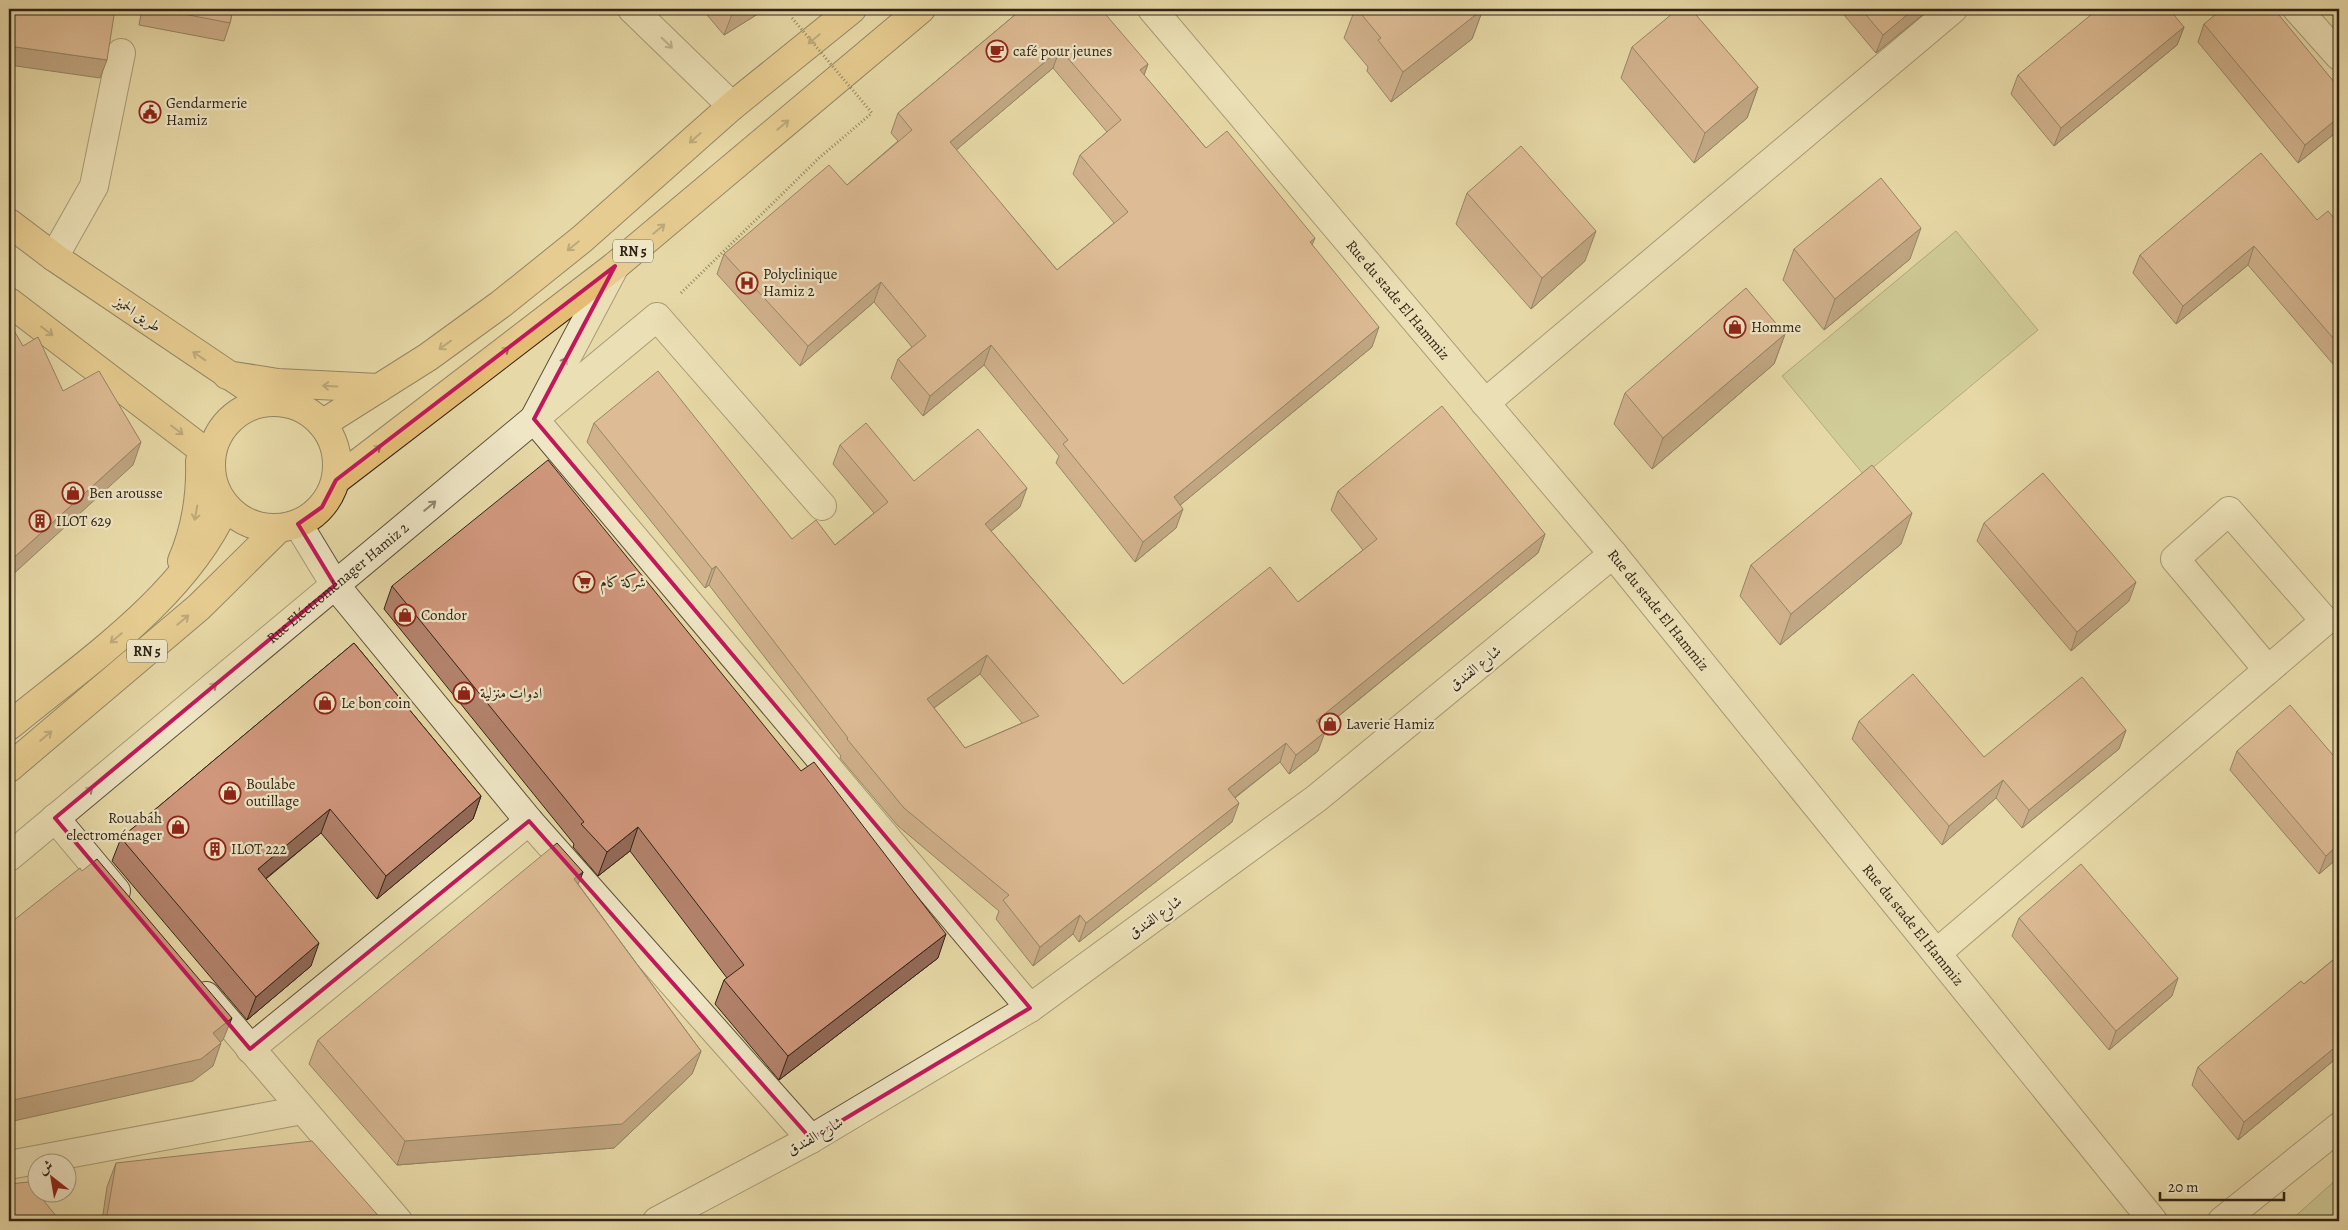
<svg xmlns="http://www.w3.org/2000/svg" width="2348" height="1230" font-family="Alegreya,Amiri,serif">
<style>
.green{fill:#b6bf87;stroke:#73724e}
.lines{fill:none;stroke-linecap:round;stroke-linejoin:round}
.minor-casing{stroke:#5e513a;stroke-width:30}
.major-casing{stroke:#302416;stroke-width:30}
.highway-casing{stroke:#302416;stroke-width:30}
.path{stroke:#302416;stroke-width:3;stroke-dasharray:1 2.5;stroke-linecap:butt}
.minor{stroke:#efe6c6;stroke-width:28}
.major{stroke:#e4bc74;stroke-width:28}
.highway{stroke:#e4bc74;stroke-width:28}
.path-bridge{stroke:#302416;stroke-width:3;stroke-dasharray:1 2.5;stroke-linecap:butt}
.wall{fill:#b3826c;stroke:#302416;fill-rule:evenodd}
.shaded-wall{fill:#926a58;stroke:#302416}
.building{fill:#d0977d;stroke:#302416;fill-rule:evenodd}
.oneway{stroke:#8a7045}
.oneway2{stroke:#90856e}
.marked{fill:none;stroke:#c2185b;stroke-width:4;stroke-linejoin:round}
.labels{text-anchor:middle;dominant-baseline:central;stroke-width:4.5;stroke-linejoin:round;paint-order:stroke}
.shield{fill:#efe6c6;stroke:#695e4b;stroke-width:1}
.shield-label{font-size:14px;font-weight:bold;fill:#302416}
.poi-label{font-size:15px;fill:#302416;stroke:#efe6c6;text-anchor:start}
.street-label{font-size:15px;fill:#302416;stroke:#efe6c6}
</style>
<rect width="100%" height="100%" fill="#e7d9a7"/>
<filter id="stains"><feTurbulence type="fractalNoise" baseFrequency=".004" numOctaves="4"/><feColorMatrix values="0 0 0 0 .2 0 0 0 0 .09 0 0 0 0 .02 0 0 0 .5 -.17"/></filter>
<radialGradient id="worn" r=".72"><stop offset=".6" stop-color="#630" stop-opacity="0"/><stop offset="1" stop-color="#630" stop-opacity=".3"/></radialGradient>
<g class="green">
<path d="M1956,231L2038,330L1864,475L1782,376Z"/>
<path d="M2339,1177V1221H2290Z"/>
</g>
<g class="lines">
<g class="minor-casing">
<g id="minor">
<path d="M632,9L732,106"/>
<path id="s1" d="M1152,9L1613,554L2153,1221"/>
<path d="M2297,9L2339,56"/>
<path d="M54,257L94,186L121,53"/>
<path d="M1485,403L1953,9"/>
<path d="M822,506L657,317L534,419L1030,1008"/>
<path d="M298,524L335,585L529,821L811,1139"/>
<path d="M55,818L116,891"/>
<path id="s2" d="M9,857L534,419L615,266"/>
<path d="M1938,952L2325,621L2229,511L2175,559L2268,670"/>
<path d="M206,996L398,1221"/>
<path d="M250,1049L529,821"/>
<path d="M9,1165L302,1110"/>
<path d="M657,1221L811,1139L1030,1008L1317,798L1613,554"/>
<path d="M2222,1221L2339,1127"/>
</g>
</g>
<g class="major-casing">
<g id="major">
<path d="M9,223L54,257L269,402"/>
<path d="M9,302L199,447L211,464"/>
</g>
</g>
<g class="highway-casing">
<g id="highway">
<path d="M227,375L278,383L379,388"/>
<circle cx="274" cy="465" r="63"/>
<path d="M322,424L428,357L501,304L582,239L732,106L852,9"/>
<path d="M336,480L615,266L921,9"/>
<path d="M182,561C196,529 201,495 200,461"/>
<path d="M9,726C84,664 184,598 225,507"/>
<path d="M9,768L199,607L279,528"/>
</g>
</g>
<path class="path" d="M681,293L819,158L872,113"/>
<use href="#minor" class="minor"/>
<use href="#major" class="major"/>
<use href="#highway" class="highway"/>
<path class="path-bridge" d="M792,18L872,113"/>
</g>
<g class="wall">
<path d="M142,9H233L230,23L224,41L139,25Z"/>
<path d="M702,9H766L724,35Z"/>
<path d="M1022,9L1148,64L1144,75L1206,148L1312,245L1372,347L1180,505L1176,528L1135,562L1056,463L1059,456L984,365L923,416L891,378L898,359L912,347L874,302L800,366L717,274L724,254L847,185L898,141L891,133L898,113ZM1053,68L1107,132L1080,155L1073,174L1114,223L1057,270L956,150Z"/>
<path d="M1355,9H1483L1472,39L1391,102L1367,71L1368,67L1344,38Z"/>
<path d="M1839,9H1927L1926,12L1876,53Z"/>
<path d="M2204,24L2339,88V130L2298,163L2198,42Z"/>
<path d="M2184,27L2177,45L2054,146L2011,94L2018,75Z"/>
<path d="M1632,47L1758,87L1747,118L1694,163L1621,78Z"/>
<path d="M1467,193L1585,261L1531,309L1456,224Z"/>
<path d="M2317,220L2339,224V371L2248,265L2176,324L2133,273L2140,255Z"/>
<path d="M1794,249L1910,259L1824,330L1783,280Z"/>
<path d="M1785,334L1774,364L1652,469L1614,424L1625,393Z"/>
<path d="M594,423L792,539L835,545L874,513L833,464L840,445L914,481L1020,507L991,531L1123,684L1298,602L1363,550L1331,510L1338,491L1545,534L1538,553L1323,729L1318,751L1289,774L1280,762L1235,798L1232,822L1079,942L1073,934L1033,966L996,919L999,911L898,826L840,758L841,756L709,585L705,588L587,442ZM980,674L1022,723L965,748L934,708Z"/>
<path d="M1984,523L2129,601L2071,651L1977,541Z"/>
<path d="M1901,544L1780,645L1740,596L1751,565Z"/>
<path d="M392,586L938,958L779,1080L715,1004L724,980L727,978L630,851L598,876L573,847L574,844L384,609Z"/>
<path d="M354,643L481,796L473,819L377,899L321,833L266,879L311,966L247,1020L112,861L121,838Z"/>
<path d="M1859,721L1984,757L2126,730L2119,749L2022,828L1996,798L1942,845L1852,739Z"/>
<path d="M2237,751L2339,762V857L2319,874L2230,770Z"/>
<path d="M583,872L578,884L701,1051L692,1074L614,1148L397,1165L309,1064L318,1040Z"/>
<path d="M2019,918L2172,996L2109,1050L2012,936Z"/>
<path d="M2339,955V1056L2238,1140L2192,1085L2198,1067L2304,984Z"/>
<path d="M116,1163L383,1221H102L107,1187Z"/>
</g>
<g class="shaded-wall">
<path d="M734,9H766L724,35Z"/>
<path d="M1483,9L1472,39L1391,102L1403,72Z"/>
<path d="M1914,9H1927L1926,12L1876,53L1883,35Z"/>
<path d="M2184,27L2177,45L2054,146L2061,128Z"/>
<path d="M9,46L107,60L100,78L9,65Z"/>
<path d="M1060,49L1053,68L942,162L950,142Z"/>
<path d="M1148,64L1141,83L1140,70Z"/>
<path d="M1758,87L1747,118L1694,163L1705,133Z"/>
<path d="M2339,117V130L2298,163L2305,145Z"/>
<path d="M1921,228L1910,259L1824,330L1835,299Z"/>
<path d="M1596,231L1585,261L1531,309L1542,278Z"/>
<path d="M1315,238L1307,257L1310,242Z"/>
<path d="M2254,246L2248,265L2176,324L2183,306Z"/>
<path d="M881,282L874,302L800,366L808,346Z"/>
<path d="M1379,327L1372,347L1167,516L1174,497Z"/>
<path d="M1785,334L1774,364L1652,469L1663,438Z"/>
<path d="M991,345L984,365L923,416L930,396Z"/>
<path d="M141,442L133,465L9,578V562Z"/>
<path d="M1027,488L1020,507L978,542L985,524Z"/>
<path d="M1183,509L1176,528L1135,562L1143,542Z"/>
<path d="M1912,513L1901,544L1780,645L1791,614Z"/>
<path d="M1545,534L1538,553L1309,740L1316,721Z"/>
<path d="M716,566L709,585L705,588L712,569Z"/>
<path d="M2136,582L2129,601L2071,651L2077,632Z"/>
<path d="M987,655L980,674L920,718L927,699Z"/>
<path d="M2126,730L2119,749L2022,828L2029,810Z"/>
<path d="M1325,732L1318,751L1289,774L1296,755Z"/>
<path d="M1286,743L1280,762L1221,808L1228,789Z"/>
<path d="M2003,780L1996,798L1942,845L1949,826Z"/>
<path d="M481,796L473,819L377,899L386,876Z"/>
<path d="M1239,803L1232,822L1079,942L1086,923Z"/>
<path d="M330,809L321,833L249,892L258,869Z"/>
<path d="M638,827L630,851L598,876L607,852Z"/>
<path d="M2339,844V857L2319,874L2326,856Z"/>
<path d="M583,872L574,895V879Z"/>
<path d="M1080,915L1073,934L1033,966L1040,947Z"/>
<path d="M946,934L938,958L779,1080L788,1056Z"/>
<path d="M319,943L311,966L247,1020L256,997Z"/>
<path d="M2178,978L2172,996L2109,1050L2116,1031Z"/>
<path d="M232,1018L223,1040L206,1055L221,1043L213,1066L193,1081L9,1122V1101L213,1033Z"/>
<path d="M2339,1044V1056L2238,1140L2244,1122Z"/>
<path d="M701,1051L692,1074L614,1148L397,1165L405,1141Z"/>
<path d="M15,1168L9,1185V1176L10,1173Z"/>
</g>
<g class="building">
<path d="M9,9H115L107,60L9,46Z"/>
<path d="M158,9H233L230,23Z"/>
<path d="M1022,9H1101L1148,64L1140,70L1206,148L1227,131L1315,238L1310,242L1379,327L1174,497L1183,509L1143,542L1063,444L1068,440L991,345L930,396L898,359L926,336L881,282L808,346L724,254L829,165L847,185L912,130L898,113ZM1060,49L1121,120L1080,155L1128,212L1057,270L950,142Z"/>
<path d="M1357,9H1483L1403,72L1378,40L1381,38Z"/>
<path d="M1678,9H1691L1758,87L1705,133L1632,47Z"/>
<path d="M1861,9H1914L1883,35Z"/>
<path d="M2098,9H2169L2184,27L2061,128L2018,75Z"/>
<path d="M2222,9H2274L2339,88V117L2305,145L2204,24Z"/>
<path d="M1521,146L1596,231L1542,278L1467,193Z"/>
<path d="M2261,153L2317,220L2328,211L2339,224V345L2254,246L2183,306L2140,255Z"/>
<path d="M1881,178L1921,228L1835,299L1794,249Z"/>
<path d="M1746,288L1785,334L1663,438L1625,393Z"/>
<path d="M9,322L23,346L38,337L63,391L99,371L141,442L9,562Z"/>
<path d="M658,371L792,539L816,520L835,545L888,502L840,445L866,423L914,481L978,429L1027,488L985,524L1123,684L1270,567L1298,602L1377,539L1338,491L1442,406L1545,534L1316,721L1325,732L1296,755L1286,743L1228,789L1239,803L1086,923L1080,915L1040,947L1003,900L1009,895L904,808L847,739L848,738L716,566L712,569L594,423ZM987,655L1039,716L965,748L927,699Z"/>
<path d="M548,460L801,771L814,762L946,934L788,1056L724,980L744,965L638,827L607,852L581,824L584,822L392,586Z"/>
<path d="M1872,465L1912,513L1791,614L1751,565Z"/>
<path d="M2043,473L2136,582L2077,632L1984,523Z"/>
<path d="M354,643L481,796L386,876L330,809L258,869L319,943L256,997L121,838Z"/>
<path d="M1913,674L1984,757L2082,677L2126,730L2029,810L2003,780L1949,826L1859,721Z"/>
<path d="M2290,705L2339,762V844L2326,856L2237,751Z"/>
<path d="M557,843L583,872L574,879L701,1051L622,1124L405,1141L318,1040Z"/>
<path d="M97,859L232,1018L213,1033L221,1043L201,1059L9,1101V924L80,868L82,871Z"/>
<path d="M2081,864L2178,978L2116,1031L2019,918Z"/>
<path d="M2339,955V1044L2244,1122L2198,1067L2301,981L2304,984Z"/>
<path d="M312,1141L383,1221H106L116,1163Z"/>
<path d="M9,1161L15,1168L10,1173L9,1172Z"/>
<path d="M29,1182L60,1221H9V1184Z"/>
</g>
<defs><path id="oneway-shaft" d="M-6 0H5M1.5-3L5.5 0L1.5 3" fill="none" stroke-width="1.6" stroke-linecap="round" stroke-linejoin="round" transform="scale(1.25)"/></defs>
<g class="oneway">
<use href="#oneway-shaft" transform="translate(814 39) rotate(141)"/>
<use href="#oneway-shaft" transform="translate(783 125) rotate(-40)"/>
<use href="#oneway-shaft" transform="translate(695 138) rotate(138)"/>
<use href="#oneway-shaft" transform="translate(659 229) rotate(-40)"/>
<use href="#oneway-shaft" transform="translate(573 246) rotate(141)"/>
<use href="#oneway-shaft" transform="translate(47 331) rotate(37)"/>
<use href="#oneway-shaft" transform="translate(445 345) rotate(144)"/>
<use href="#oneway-shaft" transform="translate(503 352) rotate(-37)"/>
<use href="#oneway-shaft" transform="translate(199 356) rotate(-146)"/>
<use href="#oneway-shaft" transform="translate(330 386) rotate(-177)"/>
<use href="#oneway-shaft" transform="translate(177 430) rotate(37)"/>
<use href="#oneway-shaft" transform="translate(375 450) rotate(-37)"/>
<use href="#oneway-shaft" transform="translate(196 513) rotate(100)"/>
<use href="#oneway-shaft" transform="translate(183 620) rotate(-40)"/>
<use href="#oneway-shaft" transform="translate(116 638) rotate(140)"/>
<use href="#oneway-shaft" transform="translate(46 736) rotate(-40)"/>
</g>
<g class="oneway2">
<use href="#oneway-shaft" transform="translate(667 43) rotate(44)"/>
<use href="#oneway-shaft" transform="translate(563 364) rotate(-62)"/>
<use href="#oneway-shaft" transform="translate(430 506) rotate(-40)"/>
<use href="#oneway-shaft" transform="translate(211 688) rotate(-40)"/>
<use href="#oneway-shaft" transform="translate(87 792) rotate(-40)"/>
</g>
<path d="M0 0H2348V1230H0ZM615,266L534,419L1030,1008L811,1139L529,821L250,1049L55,818L335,585L298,524L322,507L336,480Z" fill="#e7d9a7" fill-opacity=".55" fill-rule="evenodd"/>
<path class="marked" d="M615,266L534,419L1030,1008L811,1139L529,821L250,1049L55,818L335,585L298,524L322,507L336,480Z"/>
<defs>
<g id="cafe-ring" transform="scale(1.125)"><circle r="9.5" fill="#efe6c6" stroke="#8f2418" stroke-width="1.5"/><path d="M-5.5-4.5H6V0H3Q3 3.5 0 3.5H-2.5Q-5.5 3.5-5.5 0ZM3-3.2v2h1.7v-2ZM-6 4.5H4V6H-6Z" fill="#8f2418"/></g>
<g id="civic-ring" transform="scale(1.125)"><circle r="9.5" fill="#efe6c6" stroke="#8f2418" stroke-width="1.5"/><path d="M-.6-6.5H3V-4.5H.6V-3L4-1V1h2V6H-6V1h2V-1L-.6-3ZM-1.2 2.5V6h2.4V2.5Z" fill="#8f2418"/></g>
<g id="hospital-ring" transform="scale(1.125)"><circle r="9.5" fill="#efe6c6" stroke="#8f2418" stroke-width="1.5"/><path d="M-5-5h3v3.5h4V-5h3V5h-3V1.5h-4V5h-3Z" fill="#8f2418"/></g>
<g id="shop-ring" transform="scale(1.125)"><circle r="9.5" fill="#efe6c6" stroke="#8f2418" stroke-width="1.5"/><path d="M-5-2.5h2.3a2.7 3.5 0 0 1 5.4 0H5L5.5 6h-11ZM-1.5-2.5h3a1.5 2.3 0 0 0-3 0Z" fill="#8f2418"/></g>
<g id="building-ring" transform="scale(1.125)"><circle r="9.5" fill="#efe6c6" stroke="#8f2418" stroke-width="1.5"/><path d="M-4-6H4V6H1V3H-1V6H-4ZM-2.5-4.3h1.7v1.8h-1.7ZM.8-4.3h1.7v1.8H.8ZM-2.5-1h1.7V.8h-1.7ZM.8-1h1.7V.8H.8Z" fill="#8f2418"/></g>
<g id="supermarket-ring" transform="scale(1.125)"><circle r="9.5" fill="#efe6c6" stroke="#8f2418" stroke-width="1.5"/><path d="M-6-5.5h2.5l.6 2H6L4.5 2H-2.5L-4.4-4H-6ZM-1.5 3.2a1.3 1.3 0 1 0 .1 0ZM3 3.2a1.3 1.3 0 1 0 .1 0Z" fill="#8f2418"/></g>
</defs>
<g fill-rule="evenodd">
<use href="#cafe-ring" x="997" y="51"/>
<use href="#civic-ring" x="150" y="112"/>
<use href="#hospital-ring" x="747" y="283"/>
<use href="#shop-ring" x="1735" y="327"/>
<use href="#shop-ring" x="73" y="493"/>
<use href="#building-ring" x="40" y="521"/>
<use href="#supermarket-ring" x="584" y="582"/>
<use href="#shop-ring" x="405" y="615"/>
<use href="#shop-ring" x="464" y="693"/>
<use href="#shop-ring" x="325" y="703"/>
<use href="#shop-ring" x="1330" y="724"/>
<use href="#shop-ring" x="230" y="793"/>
<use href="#shop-ring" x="178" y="827"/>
<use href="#building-ring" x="215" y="849"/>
</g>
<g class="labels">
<g class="shield">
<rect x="613" y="239.5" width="40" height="23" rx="4"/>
<rect x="127" y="639.5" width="40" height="23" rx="4"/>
</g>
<g class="shield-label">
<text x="633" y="251">RN 5</text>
<text x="147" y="651">RN 5</text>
</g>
<g class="poi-label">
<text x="1013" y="51">café pour jeunes</text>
<text x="166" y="103">Gendarmerie<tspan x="166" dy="17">Hamiz</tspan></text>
<text x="763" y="274">Polyclinique<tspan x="763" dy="17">Hamiz 2</tspan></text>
<text x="1751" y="327">Homme</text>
<text x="89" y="493">Ben arousse</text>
<text x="56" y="521">ILOT 629</text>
<text x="600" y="582">شركة كام</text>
<text x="421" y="615">Condor</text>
<text x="480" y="693">ادوات منزلية</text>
<text x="341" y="703">Le bon coin</text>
<text x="1346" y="724">Laverie Hamiz</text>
<text x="246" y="784">Boulabe<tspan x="246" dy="17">outillage</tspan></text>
<text x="162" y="818" text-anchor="end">Rouabah<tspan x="162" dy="17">electroménager</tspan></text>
<text x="231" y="849">ILOT 222</text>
</g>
<g class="street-label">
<text stroke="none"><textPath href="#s1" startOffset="381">Rue du stade El Hammiz</textPath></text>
<text transform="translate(138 314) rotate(34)">طريق الحميز</text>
<text stroke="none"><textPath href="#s2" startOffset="428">Rue Eléctroménager Hamiz 2</textPath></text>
<text stroke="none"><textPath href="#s1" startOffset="786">Rue du stade El Hammiz</textPath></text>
<text transform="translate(1475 668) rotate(-39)">شارع الفندق</text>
<text transform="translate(1155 917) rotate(-36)">شارع الفندق</text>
<text stroke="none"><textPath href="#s1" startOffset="1191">Rue du stade El Hammiz</textPath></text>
<text transform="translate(815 1136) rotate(-30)">شارع الفندق</text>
</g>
</g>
<rect width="2348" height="1230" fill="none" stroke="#e7d9a7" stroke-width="30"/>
<rect x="10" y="10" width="2328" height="1210" fill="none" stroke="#302416" stroke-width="2.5"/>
<rect x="15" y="15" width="2318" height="1200" fill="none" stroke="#302416"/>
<g transform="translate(52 1178) rotate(329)"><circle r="24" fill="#efe6c6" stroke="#a39880"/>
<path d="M0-4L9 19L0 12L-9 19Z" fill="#8f2418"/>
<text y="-8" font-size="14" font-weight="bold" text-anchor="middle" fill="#302416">ش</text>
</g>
<path d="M2160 1192v8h124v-8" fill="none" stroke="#302416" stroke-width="2.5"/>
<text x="2168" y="1192" font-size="15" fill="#302416" stroke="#efe6c6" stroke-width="4" paint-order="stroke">20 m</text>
<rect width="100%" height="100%" filter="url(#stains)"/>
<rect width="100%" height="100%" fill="url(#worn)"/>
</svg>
